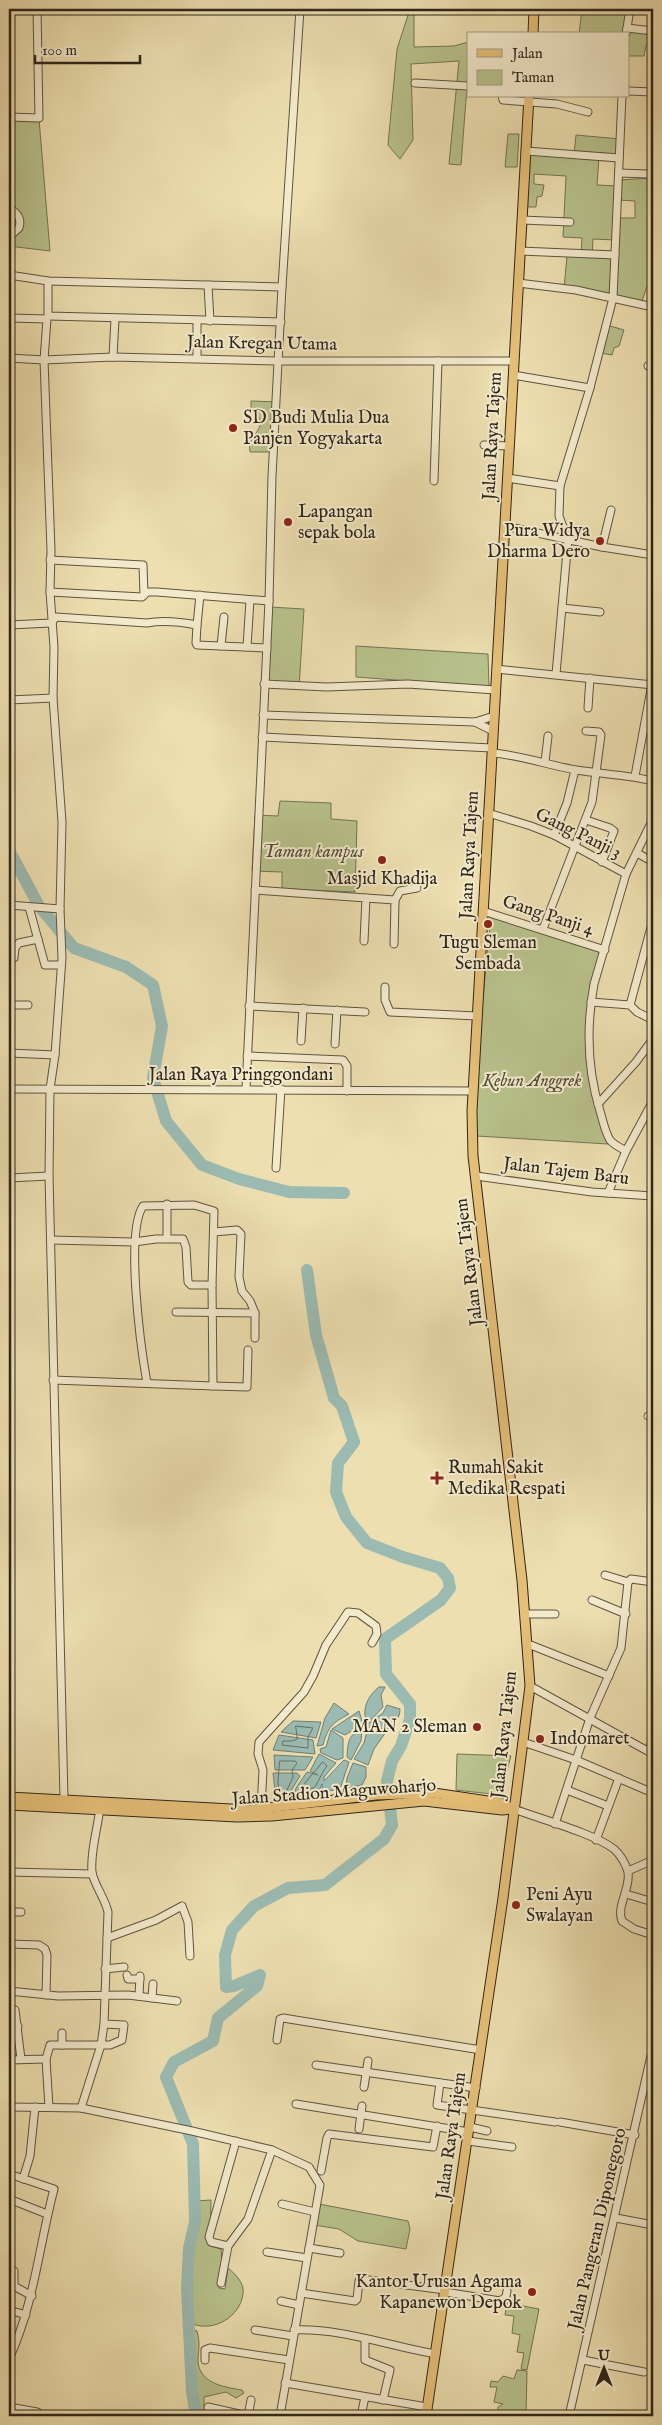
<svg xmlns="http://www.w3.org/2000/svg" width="662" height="2425" font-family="'IM FELL English',serif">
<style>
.green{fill:#b8c28c;stroke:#737454;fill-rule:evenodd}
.water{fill:#9bbbb2;stroke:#6f7f76}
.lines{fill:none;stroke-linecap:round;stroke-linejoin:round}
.shore{stroke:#647066;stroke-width:1}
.river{stroke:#9bbbb2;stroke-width:12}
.minor-casing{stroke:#5e5440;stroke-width:9}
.major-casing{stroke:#2e261b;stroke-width:11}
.minor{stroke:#f3eacc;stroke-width:7}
.major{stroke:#e6c078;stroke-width:9}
.poi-dot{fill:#8f2418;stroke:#f3eacc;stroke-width:2}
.labels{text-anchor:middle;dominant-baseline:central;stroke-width:4;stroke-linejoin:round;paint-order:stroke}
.street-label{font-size:18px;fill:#2e261b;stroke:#f3eacc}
.poi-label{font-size:18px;fill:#2e261b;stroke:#f3eacc;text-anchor:start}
.park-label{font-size:18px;font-style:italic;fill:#504d37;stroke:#f3eacc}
</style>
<rect width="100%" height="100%" fill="#eddfb0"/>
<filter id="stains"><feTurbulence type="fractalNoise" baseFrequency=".004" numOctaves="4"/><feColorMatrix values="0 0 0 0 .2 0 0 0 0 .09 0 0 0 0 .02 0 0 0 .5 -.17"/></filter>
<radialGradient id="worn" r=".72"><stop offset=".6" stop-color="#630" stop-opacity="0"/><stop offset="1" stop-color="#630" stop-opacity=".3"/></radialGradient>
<g class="green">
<path d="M410,9H426L414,11V47L454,46L468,42V73L461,165L449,164L459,61L411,64L413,140L400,159L388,145L397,49Z"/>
<path d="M582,9H631L629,28L653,32V46L646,45L644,56H628V34H579Z"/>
<path d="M9,118L39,119L50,251L9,246Z"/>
<path d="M508,134H519L517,167H505Z"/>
<path d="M576,135L620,139L619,158L599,157L597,185L618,186L619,180L653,178V269L641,304L564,289L567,256L581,257L582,238L563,237L566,176L534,174V184L544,185L542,196L537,197L536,207H521L525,152L574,155ZM619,200L635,201V218H618ZM593,239L616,240V258L592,257Z"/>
<path d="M607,325L624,330L619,346L614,348L612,355L600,353Z"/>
<path d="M251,401L278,402L274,452H250C250,449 249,446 250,443C254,432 271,422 251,412Z"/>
<path d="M270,607L304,609L299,688L265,686Z"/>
<path d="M356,646L488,654L489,687L356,677Z"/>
<path d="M280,801L331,803V819L357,821L355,892L282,889V872L252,871L255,815L278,816Z"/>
<path d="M491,915L603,950C599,969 591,988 589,1007C582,1056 593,1098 608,1144L477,1136L475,1079Z"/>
<path d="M457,1754L511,1756L500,1795L456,1790Z"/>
<path d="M211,2200L210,2246L221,2249L222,2264L217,2285L219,2288L225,2289L228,2268C235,2274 245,2283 243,2294C240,2317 214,2332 193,2324C189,2302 187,2273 191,2250C195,2232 200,2220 196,2201Z"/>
<path d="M319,2204L408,2221L410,2229L406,2249L358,2241L339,2229L314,2225Z"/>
<path d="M507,2303L539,2309L527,2370L521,2369L524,2353L517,2352L520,2335L512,2333L514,2316L505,2315Z"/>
<path d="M192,2329L197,2331C200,2344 199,2345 198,2358C197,2383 223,2387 242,2390L244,2393L236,2398L226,2392L204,2397V2416H199L195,2393Z"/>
<path d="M517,2370L527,2371L526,2416H497L498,2407L503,2404L494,2402L497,2387H490L491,2381L498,2382L503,2376L514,2379Z"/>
</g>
<g class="water">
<path d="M379,1687H385L381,1695L383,1707L372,1719L366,1720C362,1707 369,1695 379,1687Z"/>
<path d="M334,1703L349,1714C332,1723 328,1727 323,1745L317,1746L325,1718Z"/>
<path d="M387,1705L400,1709C400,1718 395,1723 389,1729L368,1727L366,1725L383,1713Z"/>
<path d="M359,1711L363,1724L345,1735L332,1729Z"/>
<path d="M293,1721L321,1722L316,1738L281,1732Z"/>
<path d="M362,1728L361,1741L351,1760L347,1757C348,1741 348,1736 362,1728Z"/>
<path d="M331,1730L343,1738V1758L337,1760L321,1753L320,1749L326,1747Z"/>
<path d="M367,1731L386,1732L374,1749L368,1765L354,1759L364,1743Z"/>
<path d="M279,1735L313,1740L315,1754L273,1750Z"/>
<path d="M319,1754L336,1763L324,1777V1781L344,1760L349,1762L340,1789L322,1792V1784L318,1793L294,1797L296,1788L307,1772L318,1775L310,1771Z"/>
<path d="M274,1755L313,1757L305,1770H275Z"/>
<path d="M353,1763L366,1767V1777L362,1785L346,1788L347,1778Z"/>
<path d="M273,1773H297L300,1776L292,1789L291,1797L276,1800Z"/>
</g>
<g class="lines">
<g class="shore">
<path d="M296,1726L313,1728L308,1737V1748L282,1745L283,1741H292L297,1739Z"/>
<path d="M280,1761H295L297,1763L292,1770L293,1777L286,1792L282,1793L279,1792L278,1782Z"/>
<path d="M323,1762L327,1766C320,1775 320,1780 314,1788L304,1789L303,1786Z"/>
</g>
<g class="river">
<path d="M9,850L39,906L74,948L126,967L153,985L162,1026L153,1078L166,1121L202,1165L239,1179L289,1192L344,1193"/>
<path d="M196,2416L192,2392L187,2288L189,2248L195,2222L193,2144L166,2077L174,2062L213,2041L218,2018L257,1986L260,1975L234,1986L226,1987L225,1955L232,1930L254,1906L288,1888L325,1885L384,1839L392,1825L387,1781L392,1761L401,1746L410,1719V1704L386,1674L385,1639L441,1600L450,1588L448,1578L440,1568L403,1557L367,1543L346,1517L336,1492L338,1463L354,1442L342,1406L334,1398L316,1335L307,1270"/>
</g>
<g class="minor-casing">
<g id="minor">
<path d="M627,28L653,31"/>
<path d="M626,34L630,9"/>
<path d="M415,83L468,86"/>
<path d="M628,91L653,92"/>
<path d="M502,96L503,100L557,104L588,112"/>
<path d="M9,117L39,118L37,9"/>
<path d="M526,151L619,158"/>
<path d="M619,173L648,174"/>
<path d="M9,208C17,213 22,218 19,228L9,237"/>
<path d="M522,220L570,222"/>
<path d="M520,251L615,255"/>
<path d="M9,275L48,281L282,287"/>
<path d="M48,281V316L281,322"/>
<path d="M518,283L576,290L653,307"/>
<path d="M208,285L210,321"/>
<path d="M9,318L47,319L44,360L51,550L50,592L54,647L53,698L62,822L60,909L62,958L55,1055L50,1089L49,1176L64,1799"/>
<path d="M113,357L115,319"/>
<path d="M9,358L44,360L113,357L279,361H514"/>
<path d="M197,358V321"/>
<path d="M648,366L653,367"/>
<path d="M513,375L590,388"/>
<path d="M484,445L509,446"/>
<path d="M507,478L560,486"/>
<path d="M434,481L438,361"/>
<path d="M505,526L602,547L653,555"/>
<path d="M602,547L611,510"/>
<path d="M50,560L143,565L144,595"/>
<path d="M50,592L142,597L147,592H157L269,601"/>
<path d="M562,608L600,612"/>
<path d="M9,609L11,625"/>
<path d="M9,625L51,623L56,617L147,623C163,620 181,622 197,625L196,643L197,645L267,648"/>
<path d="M197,625L200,595"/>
<path d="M221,646L224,617"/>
<path d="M247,647L250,600"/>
<path d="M496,669L653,685"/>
<path d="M556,674L568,540L559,516L560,486L590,388L613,298L622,96"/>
<path d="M264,684L327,687L408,684L495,690"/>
<path d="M9,700L53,698"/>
<path d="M588,708L590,678"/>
<path d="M263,715L475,722L494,716"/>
<path d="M475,722L493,731"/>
<path d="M262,737L492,748"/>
<path d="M492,753C521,755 547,765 576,770C602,774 628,775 653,781"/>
<path d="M545,762L548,736"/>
<path d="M635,776L652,684"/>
<path d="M488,813L531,826L554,835L626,874"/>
<path d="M586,820L610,828L614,831L602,862"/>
<path d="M554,835L567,803L575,770"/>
<path d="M637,853L653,862"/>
<path d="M255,890L366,898L364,941"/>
<path d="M366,898L395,900L394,944"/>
<path d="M395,900L400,891L417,888"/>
<path d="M9,905L60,909"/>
<path d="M29,907L45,965H61"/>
<path d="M483,911L605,950"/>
<path d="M543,929L592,802L601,735L599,732L586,731"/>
<path d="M9,961L14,958L15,948L19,943L38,939"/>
<path d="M385,987V1000L390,1012L477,1016"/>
<path d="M591,1002L630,1005L637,1012L653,1020"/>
<path d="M9,1005H28"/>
<path d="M630,1005L653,920"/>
<path d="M249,1006L365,1012"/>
<path d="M301,1041L303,1008"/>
<path d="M9,1044V1080"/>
<path d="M335,1044L337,1010"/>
<path d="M9,1053L55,1055"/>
<path d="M247,1056L343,1060L347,1066V1091"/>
<path d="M9,1089L472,1091"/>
<path d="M246,1089L269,601L272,476L282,287L300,9"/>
<path d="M598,1104L636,1062L653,1039"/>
<path d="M626,1151L653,1101"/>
<path d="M276,1168L281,1089"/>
<path d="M476,1176L592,1192L653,1196"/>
<path d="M9,1178L49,1176"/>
<path d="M608,1193L626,1151C621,1148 614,1145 610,1140C605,1132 603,1121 600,1111C587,1069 586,1028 594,984L626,874L653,819"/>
<path d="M167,1204V1238"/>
<path d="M214,1232L237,1230L241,1234L239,1277L242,1291L250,1301L255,1313V1338"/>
<path d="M51,1240L134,1242L156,1239H183L186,1247L188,1282L191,1285H212L213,1386L53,1380"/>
<path d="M176,1312L255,1313"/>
<path d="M147,1383C141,1349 125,1233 143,1206L194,1205L214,1211L212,1285"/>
<path d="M213,1386L247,1387L248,1350"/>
<path d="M648,1416L653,1419"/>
<path d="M605,1575L628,1582L631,1579L653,1582"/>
<path d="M592,1600L626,1614"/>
<path d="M525,1614H555"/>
<path d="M528,1644L609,1676"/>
<path d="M530,1686L653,1754"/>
<path d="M523,1742L576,1760L653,1793"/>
<path d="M649,1752L653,1737"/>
<path d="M567,1790L608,1806"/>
<path d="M261,1809L263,1770L258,1754L259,1742L304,1692L313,1676L326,1645L348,1612L358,1613L376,1626L377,1634L372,1643"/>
<path d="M514,1809C540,1819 593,1833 614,1849C620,1854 626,1864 628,1872C631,1888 616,1906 622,1921L634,1929L653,1935"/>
<path d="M555,1824L590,1718L621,1648L628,1582"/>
<path d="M596,1840L619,1778"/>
<path d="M628,1871L653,1860"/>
<path d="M9,1872L92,1874"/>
<path d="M626,1894L653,1902"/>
<path d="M9,1912H21"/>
<path d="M107,1938L156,1920L182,1906L188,1922L190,1956"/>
<path d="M9,1944L39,1945L45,1949L47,1955L46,1995"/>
<path d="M105,1969L124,1967"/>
<path d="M127,1975L128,1979H140"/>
<path d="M9,1991L58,1996L128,1995L177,2001"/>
<path d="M139,1996L140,1976"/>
<path d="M152,1998L153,1984"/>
<path d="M15,2010L21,2059"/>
<path d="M9,2026H18"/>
<path d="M62,2033V2045"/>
<path d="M277,2040L280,2019L283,2018L481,2050"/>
<path d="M46,2059L49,2107"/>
<path d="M9,2060L46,2059L50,2045H110L122,2040L124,2025L104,2024"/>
<path d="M316,2065L476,2088"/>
<path d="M440,2083L437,2105L555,2122"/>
<path d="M364,2087L368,2061"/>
<path d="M296,2104L469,2132"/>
<path d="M9,2107L81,2108L192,2131L272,2150L309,2167L320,2185L280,2416"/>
<path d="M81,2108L101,2045L104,2024L108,1912C105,1898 94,1885 92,1872C90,1851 98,1828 100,1807"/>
<path d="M560,2122L635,2135"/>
<path d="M470,2127L487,2131"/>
<path d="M359,2129L362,2106"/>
<path d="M468,2141L512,2147"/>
<path d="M321,2171L327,2138L329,2134L433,2147L437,2126"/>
<path d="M9,2174L54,2189C39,2246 34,2305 9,2359"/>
<path d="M23,2179L30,2156L35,2107"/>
<path d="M9,2199L47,2214"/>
<path d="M282,2204L315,2212"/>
<path d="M616,2218L653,2225"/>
<path d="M228,2246L211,2242L209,2237L236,2141"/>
<path d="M309,2248L340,2253"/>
<path d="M267,2252L307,2258"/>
<path d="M14,2271V2286L32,2296"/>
<path d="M221,2283L228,2246L248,2219L272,2150"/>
<path d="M445,2292L500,2301L506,2297L507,2291"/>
<path d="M301,2293L355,2301L357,2299L359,2281L361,2279L445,2290"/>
<path d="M281,2301L299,2305"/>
<path d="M9,2310L26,2315"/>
<path d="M255,2330L293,2336"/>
<path d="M294,2330C342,2328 389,2346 436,2354"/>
<path d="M365,2339V2360L390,2370L383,2400"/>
<path d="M205,2360V2350L210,2348L289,2360"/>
<path d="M583,2360L644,2372"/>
<path d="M285,2383L427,2407"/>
<path d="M9,2407L37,2412L44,2416"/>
<path d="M208,2407L248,2416"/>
<path d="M248,2416L251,2400"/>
<path d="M361,2416L365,2397"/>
<path d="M569,2416L653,2047"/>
</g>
</g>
<g class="major-casing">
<g id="major">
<path d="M533,34L534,9"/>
<path d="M9,1797L250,1810L376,1795L434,1793L501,1803L514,1809"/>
<path d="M9,1805L237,1817L272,1816L424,1801L502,1810L513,1809"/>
<path d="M426,2416L503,1898L530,1686L522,1580L473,1156L472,1111L529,96"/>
</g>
</g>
<use href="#minor" class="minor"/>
<use href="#major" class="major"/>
</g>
<g class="poi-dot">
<circle cx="233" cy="428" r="5"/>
<circle cx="288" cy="522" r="5"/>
<circle cx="600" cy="541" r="5"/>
<circle cx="382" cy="860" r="5"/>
<circle cx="488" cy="924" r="5"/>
<path d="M434.5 1470.5h5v5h5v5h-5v5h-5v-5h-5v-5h5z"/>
<circle cx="477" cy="1727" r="5"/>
<circle cx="540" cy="1739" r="5"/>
<circle cx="516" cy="1905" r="5"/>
<circle cx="532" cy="2292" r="5"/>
</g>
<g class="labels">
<g class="street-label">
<text transform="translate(262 344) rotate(1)">Jalan Kregan Utama</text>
<text transform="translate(493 436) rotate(-87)">Jalan Raya Tajem</text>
<text transform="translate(578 834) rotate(26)">Gang Panji 3</text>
<text transform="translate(470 855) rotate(-87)">Jalan Raya Tajem</text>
<text transform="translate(548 916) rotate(18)">Gang Panji 4</text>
<text x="241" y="1075">Jalan Raya Pringgondani</text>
<text transform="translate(566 1172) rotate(7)">Jalan Tajem Baru</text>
<text transform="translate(470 1262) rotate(-97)">Jalan Raya Tajem</text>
<text transform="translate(505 1735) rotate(-84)">Jalan Raya Tajem</text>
<text transform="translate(334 1793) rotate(-4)">Jalan Stadion Maguwoharjo</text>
<text transform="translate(452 2136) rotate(-82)">Jalan Raya Tajem</text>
<text transform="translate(598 2229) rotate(-77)">Jalan Pangeran Diponegoro</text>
</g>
<g class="poi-label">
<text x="243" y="418">SD Budi Mulia Dua<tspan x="243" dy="21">Panjen Yogyakarta</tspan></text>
<text x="298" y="512">Lapangan<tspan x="298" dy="21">sepak bola</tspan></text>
<text x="590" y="531" text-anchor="end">Pura Widya<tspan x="590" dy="21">Dharma Dero</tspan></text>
<text x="382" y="879" text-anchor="middle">Masjid Khadija</text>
<text x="488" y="943" text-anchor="middle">Tugu Sleman<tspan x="488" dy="21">Sembada</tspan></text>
<text x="448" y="1468">Rumah Sakit<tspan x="448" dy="21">Medika Respati</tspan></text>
<text x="467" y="1727" text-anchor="end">MAN 2 Sleman</text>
<text x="550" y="1739">Indomaret</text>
<text x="526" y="1895">Peni Ayu<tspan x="526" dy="21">Swalayan</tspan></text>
<text x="522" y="2282" text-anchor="end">Kantor Urusan Agama<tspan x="522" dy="21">Kapanewon Depok</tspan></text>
</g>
<g class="park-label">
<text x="313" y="852">Taman kampus</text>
<text x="532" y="1081">Kebun Anggrek</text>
</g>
</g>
<rect width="662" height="2425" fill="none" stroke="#eddfb0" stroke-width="30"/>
<rect x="10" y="10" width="642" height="2405" fill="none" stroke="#2e261b" stroke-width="2.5"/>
<rect x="15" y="15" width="632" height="2395" fill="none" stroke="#2e261b"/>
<rect x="467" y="32" width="162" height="65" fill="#f3eacc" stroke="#a49c85"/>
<rect x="477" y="49" width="25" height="8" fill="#e6c078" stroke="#a49c85"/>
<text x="512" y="58" font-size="15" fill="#2e261b">Jalan</text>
<rect x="477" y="70" width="25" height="15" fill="#b8c28c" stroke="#a49c85"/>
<text x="512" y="82" font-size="15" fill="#2e261b">Taman</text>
<g transform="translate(604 2368)" stroke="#f3eacc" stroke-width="4" paint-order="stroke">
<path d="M0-4L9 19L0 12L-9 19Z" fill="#2e261b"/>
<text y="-8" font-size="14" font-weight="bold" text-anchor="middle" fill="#2e261b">U</text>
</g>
<path d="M35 55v8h105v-8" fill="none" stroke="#2e261b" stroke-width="2.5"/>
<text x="42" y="55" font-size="15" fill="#2e261b" stroke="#f3eacc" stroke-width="4" paint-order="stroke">100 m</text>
<rect width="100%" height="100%" filter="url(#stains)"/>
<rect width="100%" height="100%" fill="url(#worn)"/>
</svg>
